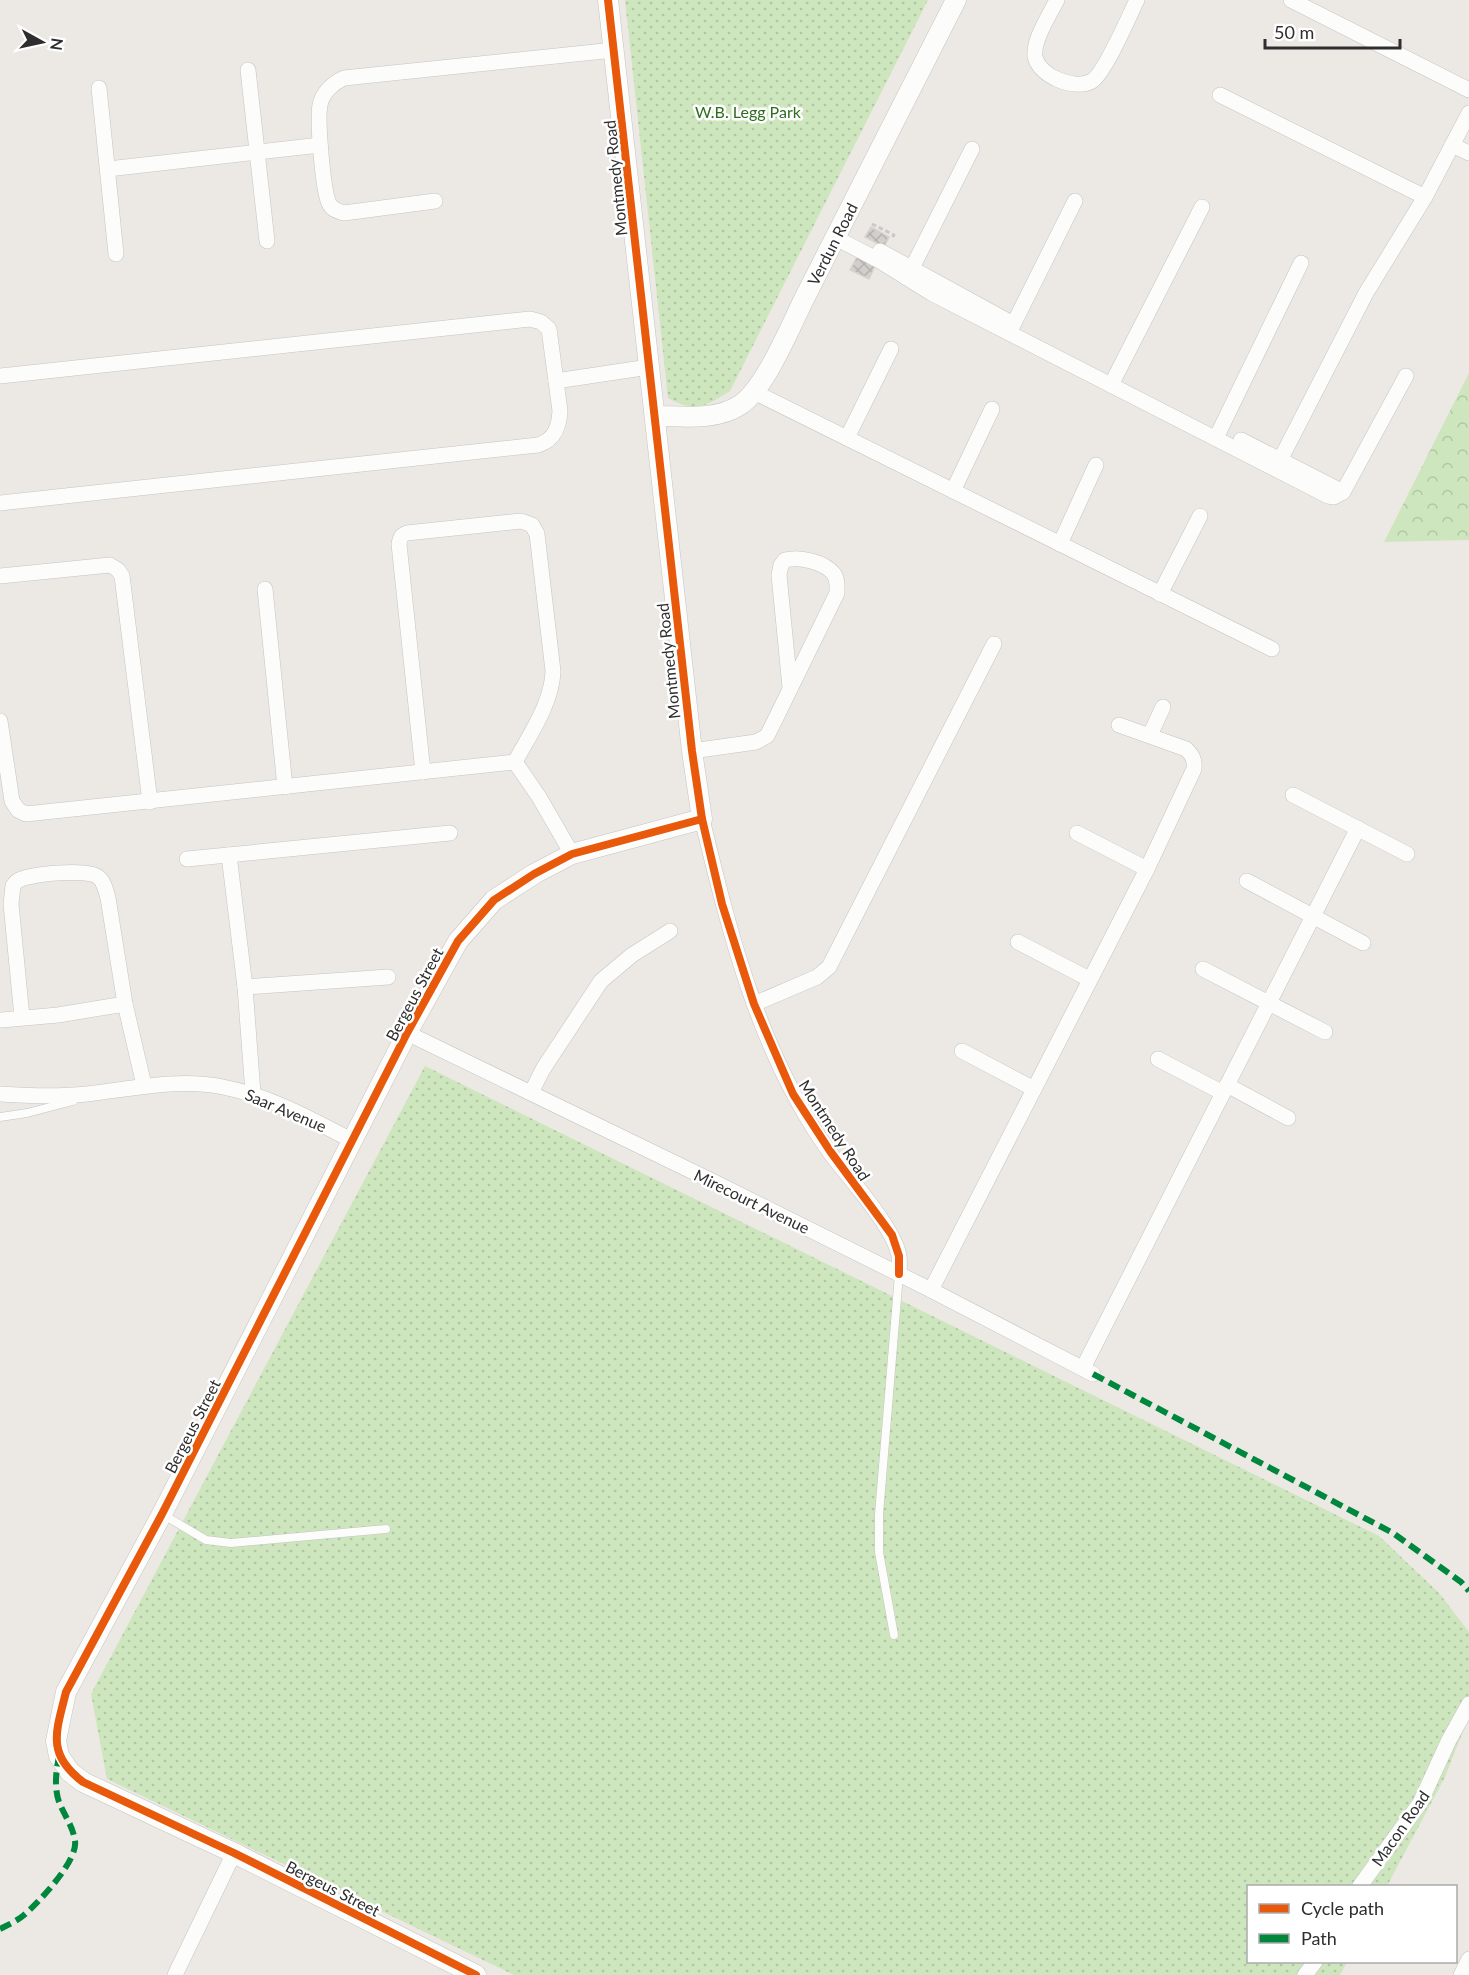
<svg xmlns="http://www.w3.org/2000/svg" width="1469" height="1975" font-family="Lato,sans-serif">
<style>
.forest{fill:url(#forest-crowns)}
.park{fill:url(#park-dots)}
.building{fill:url(#building-cross-hatch);stroke:#d7d4d0;stroke-width:1.5}
.lines{fill:none;stroke-linecap:round;stroke-linejoin:round}
.service-casing{stroke:#c5c4c5;stroke-width:9}
.minor-casing{stroke:#c5c4c5;stroke-width:16}
.tertiary-casing{stroke:#c5c4c5;stroke-width:21}
.path{stroke:#c9c9c8;stroke-width:3;stroke-dasharray:4.5 3;stroke-linecap:butt}
.service{stroke:#fcfcfb;stroke-width:8}
.minor{stroke:#fcfcfb;stroke-width:15}
.tertiary{stroke:#fcfcfb;stroke-width:20}
.quiet{stroke:#00873e;stroke-width:6;stroke-dasharray:12 6;stroke-linecap:butt}
.cycleway-casing{stroke:#fff;stroke-width:11}
.cycleway{stroke:#e8590c;stroke-width:8}
.labels{text-anchor:middle;dominant-baseline:central;stroke-width:5;stroke-linejoin:round;paint-order:stroke}
.park-label{font-size:16px;fill:#2c6e1b;stroke:#fff}
.street-label{font-size:16px;fill:#2e2e2e;stroke:#fff}
</style>
<defs>
<pattern id="forest-crowns" width="20" height="18" patternUnits="userSpaceOnUse" patternTransform="scale(1.5)"><rect width="20" height="18" fill="#cee6be"/><path d="M2 6a3 3 0 1 1 6 0M12 15a3 3 0 1 1 6 0" fill="none" stroke="#b1c6a4"/></pattern>
<pattern id="park-dots" width="8" height="8" patternUnits="userSpaceOnUse" patternTransform="scale(1.5)"><rect width="8" height="8" fill="#cee6be"/><path d="M2 2h.1M6 6h.1" fill="none" stroke="#b1c6a4" stroke-width="1.8" stroke-linecap="round"/></pattern>
<pattern id="building-cross-hatch" width="8" height="8" patternUnits="userSpaceOnUse" patternTransform="scale(1.5)"><rect width="8" height="8" fill="#d1cecb"/><path d="M0 0l8 8M0 8l8-8" fill="none" stroke="#b4b1af"/></pattern>
</defs>
<rect width="100%" height="100%" fill="#ece8e4"/>
<path class="forest" d="M1469,373V540L1384,542Z"/>
<g class="park">
<path d="M625,0H928L730,391C704,407 696,413 668,398Z"/>
<path d="M425,1066L1379,1536L1439,1593L1469,1632V1716L1445,1777L1387,1886H1248V1962H1347L1340,1975H514L107,1779L91,1694Z"/>
</g>
<g class="building">
<path d="M871,227L889,237L884,247L865,237Z"/>
<path d="M858,255L876,264L869,279L850,270Z"/>
</g>
<g class="lines">
<g class="service-casing">
<g id="service">
<path d="M0,1117L27,1113L73,1101"/>
<path d="M162,1514L206,1540L231,1543L386,1529"/>
<path d="M894,1635L879,1552V1514L899,1274"/>
</g>
</g>
<g class="minor-casing">
<g id="minor">
<path d="M1057,0C1050,14 1033,40 1035,56C1038,76 1075,91 1092,81C1105,73 1129,16 1137,0"/>
<path d="M1291,0L1469,90"/>
<path d="M248,70L267,241"/>
<path d="M99,88L116,254"/>
<path d="M1220,95L1425,197"/>
<path d="M1452,145L1469,153"/>
<path d="M108,169L320,145"/>
<path d="M435,201L344,213C338,211 332,210 329,203C323,191 317,120 320,105C322,93 333,83 344,78L614,50"/>
<path d="M836,238L878,260L931,293L1328,496L1334,497L1343,492L1406,376"/>
<path d="M880,251L1006,320"/>
<path d="M907,278L972,149"/>
<path d="M1009,333L1075,201"/>
<path d="M0,376L530,319L541,322L549,329L560,411C559,426 555,440 538,445L0,503"/>
<path d="M556,381L649,367"/>
<path d="M1111,385L1202,207"/>
<path d="M754,392L1272,649"/>
<path d="M847,438L891,349"/>
<path d="M1216,438L1301,263"/>
<path d="M1241,440L1343,492"/>
<path d="M1276,468L1366,293L1425,197L1469,113"/>
<path d="M953,491L992,409"/>
<path d="M1060,544L1096,465"/>
<path d="M0,576L110,565L118,570L122,576L150,802"/>
<path d="M265,589L285,787"/>
<path d="M1160,594L1200,516"/>
<path d="M0,721L12,801L18,810L26,814L515,762L539,797L572,854"/>
<path d="M1150,735L1163,707"/>
<path d="M692,751L756,742L767,736L773,724L837,593C837,587 838,580 834,574C824,562 800,556 785,560L781,565L779,575L790,687"/>
<path d="M423,772L399,544C400,538 401,535 407,533L521,521L532,525L537,534L553,671C552,703 530,734 515,762"/>
<path d="M1293,795L1407,854"/>
<path d="M702,819C730,935 760,1056 831,1154C849,1178 895,1229 899,1256C900,1262 899,1269 899,1274"/>
<path d="M1077,833L1147,869"/>
<path d="M229,855L245,987L253,1093"/>
<path d="M187,859L450,833"/>
<path d="M1247,881L1363,943"/>
<path d="M1018,942L1089,979"/>
<path d="M1203,969L1325,1032"/>
<path d="M245,987L388,977"/>
<path d="M754,1004L817,977L829,967L994,644"/>
<path d="M22,1017L11,904L13,886C15,883 15,882 19,880C31,874 88,868 98,877C104,881 106,891 108,898L125,1004L144,1085"/>
<path d="M2,1020L58,1015L125,1004"/>
<path d="M407,1033L712,1181L931,1290L1093,1374"/>
<path d="M962,1051L1034,1089"/>
<path d="M1158,1059L1223,1093"/>
<path d="M1227,1085L1288,1118"/>
<path d="M531,1093L543,1069L601,981L632,955L670,931"/>
<path d="M0,1094C29,1096 58,1097 87,1094C132,1089 177,1078 223,1087C270,1096 311,1119 353,1141"/>
<path d="M931,1290L1147,869L1194,769C1195,759 1192,755 1186,749L1119,725"/>
<path d="M1083,1368L1358,828"/>
<path d="M1360,1886L1420,1803L1449,1740L1469,1704"/>
<path d="M175,1975L234,1853"/>
<path d="M1305,1975L1315,1962"/>
<path d="M1461,1975L1469,1959"/>
</g>
</g>
<g class="tertiary-casing">
<g id="tertiary">
<path d="M655,416C682,416 716,421 740,405C765,389 791,325 805,297C856,198 906,99 956,0"/>
<path d="M476,1975L234,1853L83,1782L70,1772L59,1756L56,1741L66,1692L162,1514L407,1033L458,941L494,900L534,874L572,854L702,819L692,751L608,0"/>
</g>
</g>
<path class="path" d="M872,224L894,235L892,238"/>
<use href="#service" class="service"/>
<use href="#minor" class="minor"/>
<use href="#tertiary" class="tertiary"/>
<g class="quiet">
<path d="M1093,1374L1393,1533L1461,1582L1469,1591"/>
<path d="M0,1929C8,1925 17,1921 24,1915C39,1902 78,1861 75,1841C73,1826 64,1815 59,1802C54,1787 56,1772 59,1756"/>
</g>
<g class="cycleway-casing">
<g id="cycleway">
<path d="M608,0L692,751L702,819L722,904L754,1004L793,1094L830,1151L892,1235L899,1256V1274"/>
<path d="M476,1975L234,1853L83,1782C46,1754 56,1732 66,1692L162,1514L407,1033L458,941L494,900L534,874L572,854L702,819"/>
</g>
</g>
<use href="#cycleway" class="cycleway"/>
</g>
<g class="labels">
<g class="park-label">
<text x="748" y="111">W.B. Legg Park</text>
</g>
<g class="street-label">
<text transform="translate(615 178) rotate(-96)">Montmedy Road</text>
<text transform="translate(832 244) rotate(-63)">Verdun Road</text>
<text transform="translate(668 661) rotate(-96)">Montmedy Road</text>
<text transform="translate(414 994) rotate(-62)">Bergeus Street</text>
<text transform="translate(286 1110) rotate(23)">Saar Avenue</text>
<text transform="translate(835 1130) rotate(57)">Montmedy Road</text>
<text transform="translate(752 1201) rotate(26)">Mirecourt Avenue</text>
<text transform="translate(192 1426) rotate(-63)">Bergeus Street</text>
<text transform="translate(1400 1828) rotate(-55)">Macon Road</text>
<text transform="translate(333 1888) rotate(27)">Bergeus Street</text>
</g>
</g>
<rect x="1247" y="1885" width="210" height="78" fill="#ffffff" stroke="#ababab" stroke-width="1.5"/>
<rect x="1259" y="1904" width="30" height="9" fill="#e8590c" stroke="#ababab" stroke-width="1.5"/>
<text x="1301" y="1915" font-size="18" fill="#2e2e2e">Cycle path</text>
<rect x="1259" y="1934" width="30" height="9" fill="#00873e" stroke="#ababab" stroke-width="1.5"/>
<text x="1301" y="1945" font-size="18" fill="#2e2e2e">Path</text>
<g transform="translate(42 42) rotate(98)" stroke="#ffffff" stroke-width="4.5" paint-order="stroke">
<path d="M0-4.5L10 22L0 15L-10 22Z" fill="#2e2e2e"/>
<text y="-9" font-size="16" font-weight="bold" text-anchor="middle" fill="#2e2e2e">N</text>
</g>
<path d="M1265 39v9h135v-9" fill="none" stroke="#2e2e2e" stroke-width="3"/>
<text x="1274" y="39" font-size="18" fill="#2e2e2e" stroke="#ffffff" stroke-width="4.5" paint-order="stroke">50 m</text>
</svg>
